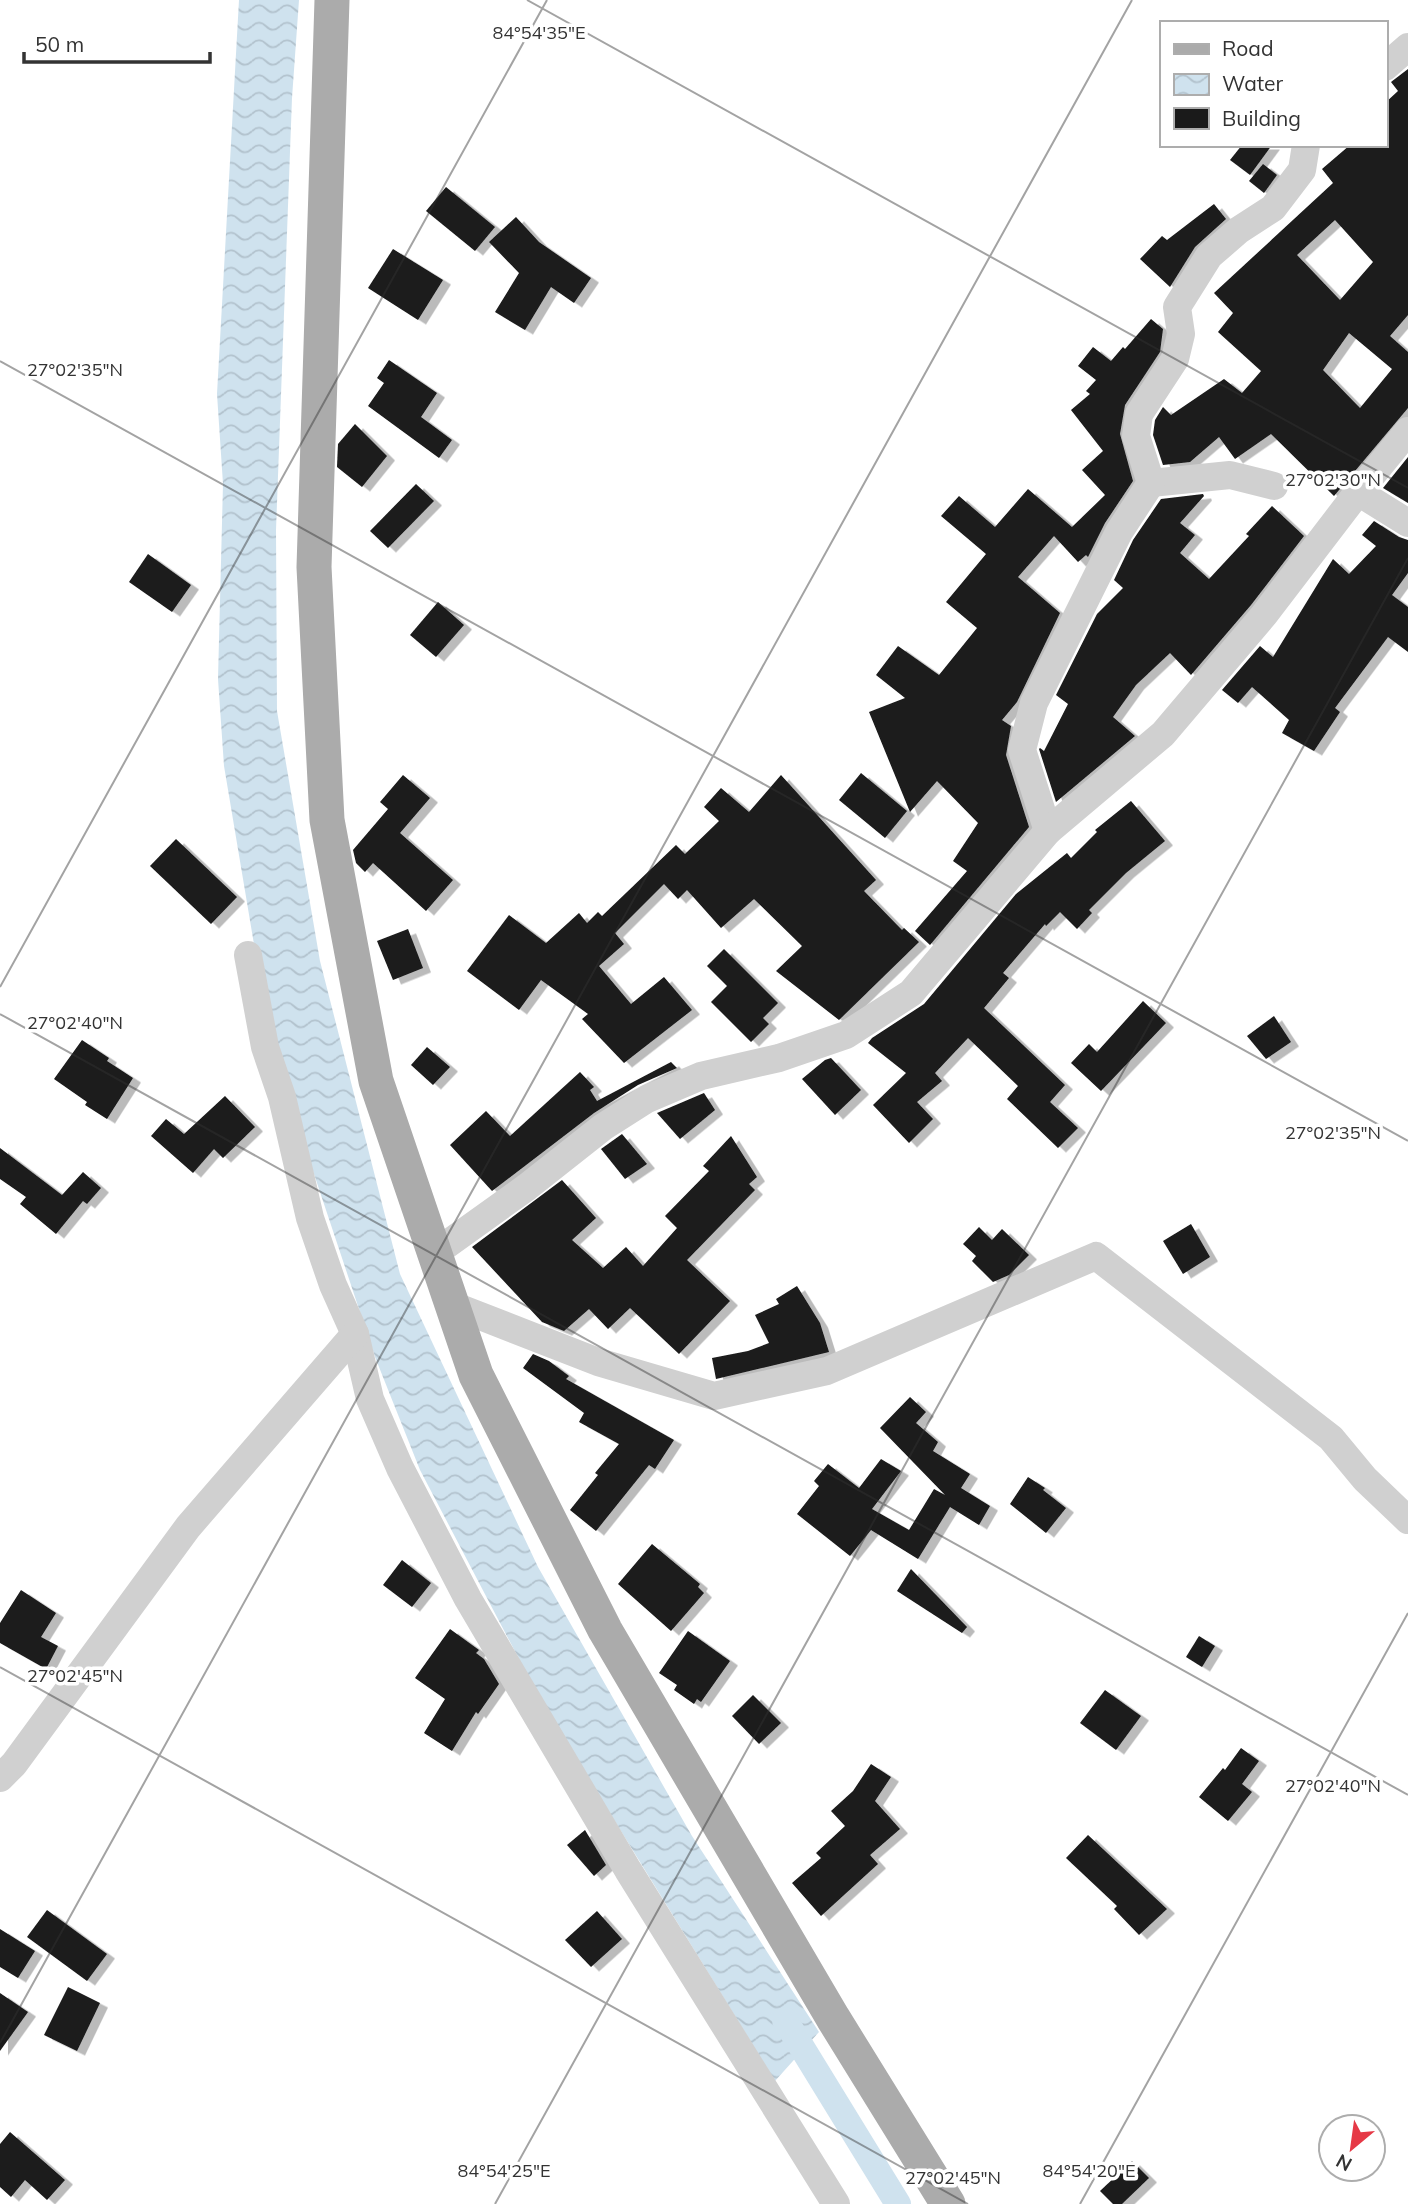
<svg xmlns="http://www.w3.org/2000/svg" width="1408" height="2204" font-family="Mulish,sans-serif">
<style>
.water{fill:url(#water-waves)}
.lines{fill:none;stroke-linecap:round;stroke-linejoin:round}
.canal{stroke:#cfe2ee;stroke-width:26}
.building{fill:#1a1a1a;fill-rule:evenodd;filter:url(#shadow)}
.minor{stroke:#d0d0d0;stroke-width:28}
.major{stroke:#ababab;stroke-width:35}
.ticks{fill:none;stroke:#333;stroke-width:2;stroke-opacity:0.45}
.ticks-label{font-size:18px;text-anchor:middle;fill:#333;stroke:#fff;stroke-width:7;stroke-linejoin:round;paint-order:stroke}
</style>
<defs>
<pattern id="water-waves" width="16" height="10" patternUnits="userSpaceOnUse" patternTransform="scale(1.75)"><rect width="16" height="10" fill="#cfe2ee"/><path d="M0 5q4-4 8 0t8 0" fill="none" stroke="#b2c2cd"/></pattern>
<filter id="shadow"><feDropShadow dx="8" dy="4.5" stdDeviation="0" flood-color="#0004"/></filter>
</defs>
<rect width="100%" height="100%" fill="#fff"/>
<path class="water" d="M239,0H299L292,98L276,530L277,711L320,961L400,1274L538,1567L692,1836L819,2032L775,2081L542,1703L420,1470L375,1357L304,1144L260,980L224,766L218,679L223,484L217,394Z"/>
<g class="lines">
<path class="canal" d="M785,2020L898,2204"/>
</g>
<g class="building">
<path d="M1408,69V315L1390,336L1408,352V408L1334,496L1271,434L1235,459L1219,437L1190,462L1163,465L1153,435L1155,420L1163,407L1171,415L1224,379L1242,393L1261,371L1218,332L1233,313L1214,293L1333,183L1322,169L1350,145H1385V103L1398,91L1391,82ZM1335,220L1373,262L1340,300L1297,255ZM1349,333L1392,369L1360,408L1323,370Z"/>
<path d="M1242,145H1272L1250,175L1230,160Z"/>
<path d="M1263,164L1277,175L1264,193L1249,181Z"/>
<path d="M446,187L495,227L475,251L426,211Z"/>
<path d="M1214,204L1226,219L1195,247L1170,287L1140,259L1162,236L1167,240Z"/>
<path d="M516,217L539,242L591,278L574,303L551,287L525,330L495,312L519,273L489,242Z"/>
<path d="M393,249L443,280L418,320L368,288Z"/>
<path d="M1151,319L1163,329L1160,352L1125,405L1120,434L1133,481L1105,523L1088,557L1086,555L1078,562L1054,536L1018,577L1060,613L1017,702L1002,720L1011,726L1006,755L1029,827L930,945L915,931L967,871L953,861L978,823L937,781L910,812L869,712L905,698L876,675L898,646L939,675L977,628L946,602L986,554L941,516L959,496L995,527L1028,489L1072,527L1105,495L1082,470L1103,451L1071,410L1090,394L1086,391L1096,380L1078,366L1093,347L1111,361L1123,347L1125,349Z"/>
<path d="M389,360L437,393L421,417L452,440L439,458L368,406L384,383L377,378Z"/>
<path d="M355,424L387,456L362,487L337,467L338,444Z"/>
<path d="M1408,457V503L1383,488Z"/>
<path d="M416,484L434,501L388,548L370,531Z"/>
<path d="M1203,494L1204,496L1180,523L1195,535L1180,553L1209,579L1249,536L1246,534L1272,506L1304,536L1251,605L1191,675L1170,653L1136,685L1113,717L1135,736L1056,802L1039,749L1040,748L1044,751L1068,704L1056,695L1097,614L1123,588L1114,580L1133,540L1161,499Z"/>
<path d="M1374,521L1399,537L1408,540V573L1392,595L1408,607V652L1388,637L1335,708L1340,712L1314,751L1282,733L1289,720L1252,687L1238,703L1222,690L1260,646L1273,657L1333,559L1349,574L1376,546L1362,535Z"/>
<path d="M148,554L191,585L172,612L129,582Z"/>
<path d="M438,602L464,625L436,657L410,635Z"/>
<path d="M861,773L907,811L885,838L839,800Z"/>
<path d="M403,775L430,798L400,833L453,880L426,911L373,863L365,872L356,863L353,850L388,809L380,802Z"/>
<path d="M781,775L876,880L864,891L902,930L904,928L919,942L839,1020L776,971L802,946L754,899L721,928L687,890L678,899L664,884L615,933L624,944L599,966L631,1004L664,977L692,1010L624,1063L582,1019L588,1014L541,980L519,1010L467,971L509,915L546,943L579,913L587,923L598,912L602,916L676,845L685,854L719,821L704,807L721,788L749,812Z"/>
<path d="M1131,801L1165,841L1126,873L1089,910L1092,913L1077,929L1060,912L1046,926L1045,924L1003,973L1009,978L984,1008L1065,1085L1050,1102L1078,1128L1058,1148L1007,1099L1018,1086L968,1038L935,1073L942,1081L917,1102L933,1119L909,1143L873,1105L906,1073L868,1043L872,1038L924,1004L1016,894L1067,853L1071,858L1097,832L1095,830Z"/>
<path d="M176,839L237,897L211,924L150,866Z"/>
<path d="M408,929L423,968L393,980L377,941Z"/>
<path d="M724,949L778,1003L763,1018L769,1024L751,1042L711,1002L727,986L707,966Z"/>
<path d="M1143,1001L1166,1023L1101,1091L1071,1063L1089,1044L1097,1052Z"/>
<path d="M1274,1016L1291,1042L1266,1059L1247,1036Z"/>
<path d="M82,1040L109,1058L107,1061L133,1078L107,1119L85,1105L87,1102L54,1079Z"/>
<path d="M427,1047L450,1067L433,1085L411,1065Z"/>
<path d="M831,1058L861,1090L835,1115L802,1079L825,1060Z"/>
<path d="M671,1062L677,1068L638,1085L594,1113L492,1191L450,1145L486,1111L510,1136L580,1072L594,1087L590,1090L597,1101Z"/>
<path d="M704,1093L715,1110L680,1139L657,1113Z"/>
<path d="M225,1096L255,1127L223,1158L214,1149L193,1173L151,1136L166,1119L184,1134Z"/>
<path d="M622,1134L647,1164L625,1179L601,1149Z"/>
<path d="M731,1136L757,1177L749,1184L755,1190L687,1260L730,1301L679,1354L630,1308L608,1329L589,1309L564,1331L542,1322L472,1247L562,1180L596,1218L572,1240L603,1268L626,1247L643,1266L677,1228L665,1216L709,1171L703,1166Z"/>
<path d="M0,1148L62,1195L83,1172L101,1188L87,1204L83,1201L56,1234L20,1204L26,1197L0,1179Z"/>
<path d="M1191,1224L1210,1257L1183,1274L1163,1241Z"/>
<path d="M979,1227L992,1240L1002,1229L1029,1255L1009,1275L993,1282L972,1261L976,1256L963,1244Z"/>
<path d="M797,1286L820,1323L829,1352L716,1379L712,1358L748,1351L769,1343L755,1315L779,1304L776,1299Z"/>
<path d="M533,1354L549,1361L569,1376L566,1379L674,1440L655,1469L649,1465L596,1531L570,1510L598,1475L595,1473L619,1444L579,1422L584,1413L523,1368Z"/>
<path d="M910,1397L926,1412L916,1423L938,1442L933,1451L970,1474L961,1488L990,1506L979,1525L950,1507L918,1559L871,1530L850,1556L797,1514L819,1486L814,1481L828,1464L859,1488L881,1459L901,1471L872,1509L909,1530L934,1489L945,1495L880,1428Z"/>
<path d="M1028,1477L1045,1488L1043,1490L1066,1508L1046,1533L1010,1504Z"/>
<path d="M652,1544L700,1584L698,1587L704,1593L671,1631L618,1584Z"/>
<path d="M402,1560L431,1583L412,1607L383,1585Z"/>
<path d="M911,1569L967,1627L962,1633L897,1591Z"/>
<path d="M21,1590L56,1613L41,1637L58,1646L46,1669L0,1643V1623Z"/>
<path d="M450,1629L479,1650L476,1653L484,1659L499,1684L478,1714L476,1712L452,1751L424,1733L445,1699L415,1678Z"/>
<path d="M688,1631L730,1661L701,1702L697,1699L694,1704L674,1690L677,1685L659,1673Z"/>
<path d="M1199,1636L1215,1646L1202,1667L1186,1657Z"/>
<path d="M1105,1690L1141,1716L1116,1750L1080,1723Z"/>
<path d="M753,1695L781,1723L759,1744L732,1716Z"/>
<path d="M1241,1748L1259,1761L1242,1784L1252,1792L1228,1821L1199,1797L1223,1768L1225,1770Z"/>
<path d="M871,1764L891,1777L875,1801L900,1829L870,1855L878,1864L821,1916L792,1883L821,1858L816,1853L845,1826L831,1811L853,1791Z"/>
<path d="M585,1830L606,1865L594,1876L567,1845Z"/>
<path d="M1088,1835L1167,1909L1139,1935L1114,1909L1117,1906L1066,1858Z"/>
<path d="M47,1910L107,1954L87,1981L27,1937Z"/>
<path d="M597,1911L622,1939L591,1967L565,1940Z"/>
<path d="M0,1929L35,1951L18,1978L0,1967Z"/>
<path d="M68,1987L100,2003L77,2051L44,2035Z"/>
<path d="M0,1993L28,2012L0,2051Z"/>
<path d="M10,2132L65,2180L47,2200L25,2180L11,2197L0,2187V2144Z"/>
<path d="M1132,2161L1149,2178L1122,2204H1113L1100,2191Z"/>
</g>
<g class="lines">
<g class="minor">
<path d="M1385,67L1408,47"/>
<path d="M1151,483L1230,475L1274,486"/>
<path d="M1358,492L1408,523"/>
<path d="M1048,831L1022,750L1034,703L1119,532L1151,483L1136,436L1139,414L1175,359L1181,334L1177,307L1209,256L1239,230L1273,208L1302,170L1306,145"/>
<path d="M248,955L265,1047L282,1097L310,1218L333,1285L355,1334L370,1399L400,1468L468,1599L628,1870L836,2204"/>
<path d="M435,1253L527,1187L603,1127L647,1099L701,1076L779,1058L846,1035L911,993L1048,831L1163,734L1264,615L1358,492L1408,431"/>
<path d="M452,1305L598,1362L714,1396L827,1371L1096,1256L1331,1438L1365,1479L1408,1520"/>
<path d="M0,1778L14,1764L188,1527L355,1334"/>
</g>
<path class="major" d="M332,0L314,567L327,820L376,1081L476,1375L605,1630L833,2018L948,2204"/>
</g>
<path class="ticks" d="M527,0L1408,488M0,361L1408,1141M0,987L547,0M0,1014L1408,1795M0,1667L968,2204M0,2043L1132,0M495,2204L1408,558M1080,2204L1408,1613"/>
<g class="ticks-label">
<text x="539" y="39">84°54'35"E</text>
<text x="75" y="376">27°02'35"N</text>
<text x="1333" y="486">27°02'30"N</text>
<text x="75" y="1029">27°02'40"N</text>
<text x="1333" y="1139">27°02'35"N</text>
<text x="75" y="1682">27°02'45"N</text>
<text x="1333" y="1792">27°02'40"N</text>
<text x="504" y="2177">84°54'25"E</text>
<text x="1089" y="2177">84°54'20"E</text>
<text x="953" y="2184">27°02'45"N</text>
</g>
<rect x="1160" y="21" width="228" height="126" fill="#ffffff" stroke="#adadad" stroke-width="2"/>
<rect x="1174" y="44" width="35" height="10" fill="#ababab" stroke="#adadad" stroke-width="2"/>
<text x="1222" y="56" font-size="21" fill="#333333">Road</text>
<rect x="1174" y="74" width="35" height="21" fill="url(#water-waves)" stroke="#adadad" stroke-width="2"/>
<text x="1222" y="91" font-size="21" fill="#333333">Water</text>
<rect x="1174" y="108" width="35" height="21" fill="#1a1a1a" stroke="#adadad" stroke-width="2"/>
<text x="1222" y="126" font-size="21" fill="#333333">Building</text>
<g transform="translate(1352 2148) rotate(209)"><circle r="33" fill="#ffffff" stroke="#adadad" stroke-width="2"/>
<path d="M0-5L12 26L0 18L-12 26Z" fill="#e63946"/>
<text y="-10" font-size="19" font-weight="bold" text-anchor="middle" fill="#333333">N</text>
</g>
<path d="M24 52v10h186v-10" fill="none" stroke="#333333" stroke-width="3.5"/>
<text x="35" y="52" font-size="21" fill="#333333" stroke="#ffffff" stroke-width="5" paint-order="stroke">50 m</text>
</svg>
